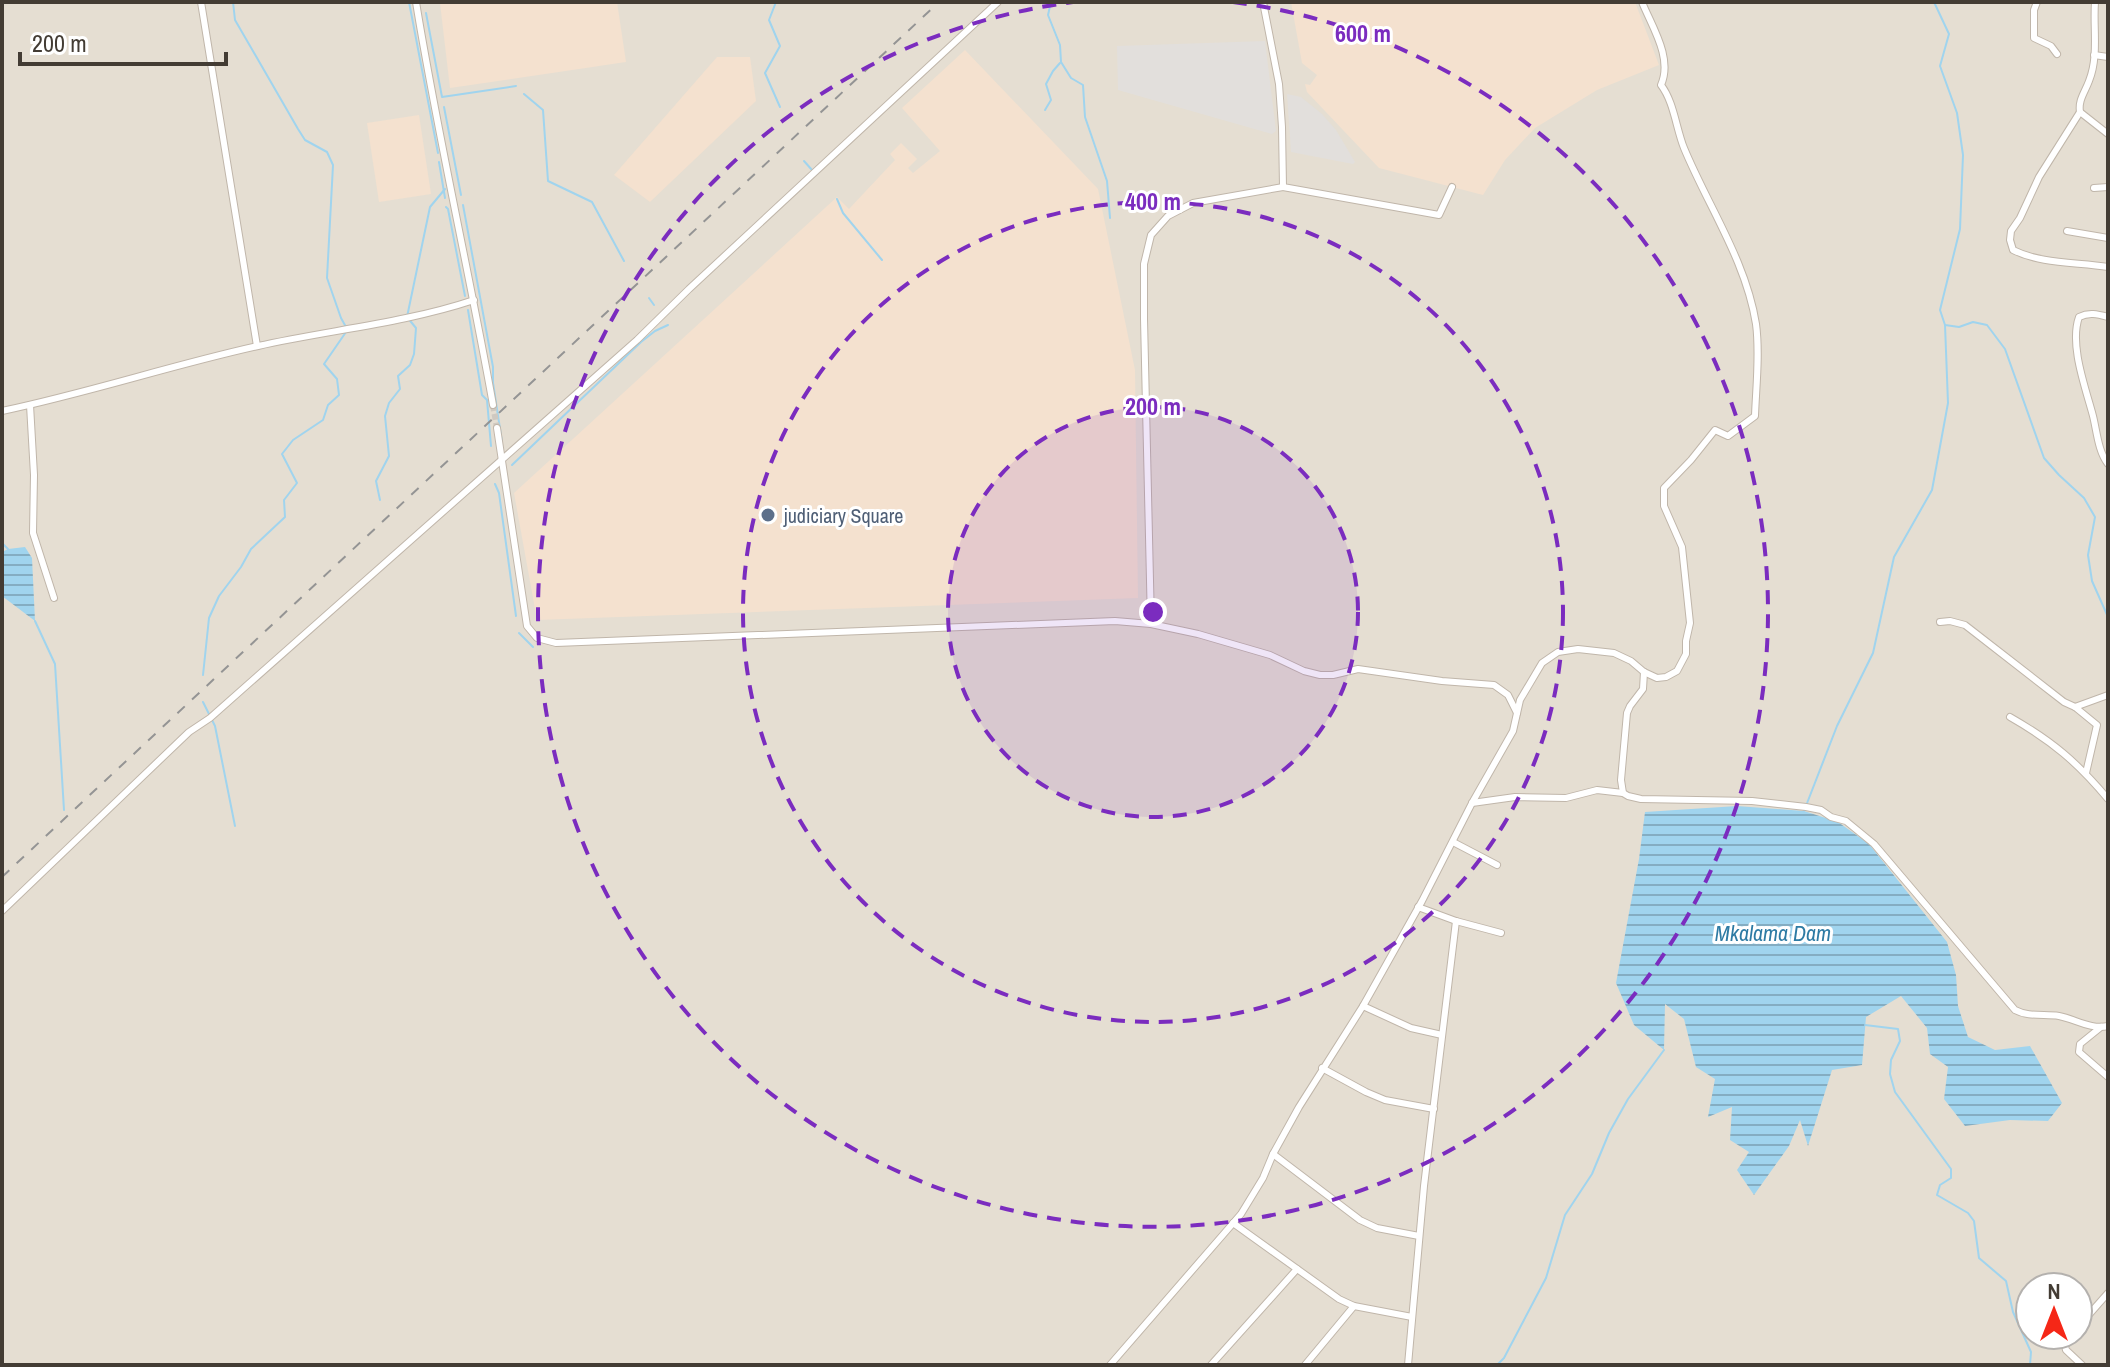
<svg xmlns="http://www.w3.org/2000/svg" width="2110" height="1367" font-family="'Archivo Narrow',sans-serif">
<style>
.residential{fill:#e5ded2;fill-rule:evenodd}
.commercial{fill:#f4e1cf}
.parking{fill:#e2dfdc}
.water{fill:url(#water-rules)}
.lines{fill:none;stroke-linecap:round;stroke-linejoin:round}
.stream{stroke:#a0d4ee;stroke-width:2}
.minor-tunnel{stroke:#cfc9c1;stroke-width:6;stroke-dasharray:6 3;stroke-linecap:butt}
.minor-casing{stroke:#c0b6aa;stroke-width:8}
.minor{stroke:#fff;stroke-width:6}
.rail{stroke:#949494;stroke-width:2;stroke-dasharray:10 10;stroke-linecap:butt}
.ring{fill:none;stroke:#7b2cbf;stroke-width:4;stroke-dasharray:14 10}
.service-dot{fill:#5c6f8a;stroke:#fff;stroke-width:3}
.labels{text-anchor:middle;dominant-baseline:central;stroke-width:6;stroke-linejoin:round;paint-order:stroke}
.service-label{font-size:20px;fill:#4e5e75;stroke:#fff;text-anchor:start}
.water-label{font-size:22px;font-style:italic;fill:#2e7ba4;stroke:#fff}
.centre{fill:#7b2cbf;stroke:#fff;stroke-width:4}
.ring-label{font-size:24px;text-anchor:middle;font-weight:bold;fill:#7b2cbf;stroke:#fff;stroke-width:6;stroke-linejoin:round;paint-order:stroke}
</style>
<defs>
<pattern id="water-rules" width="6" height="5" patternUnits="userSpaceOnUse" patternTransform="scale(2)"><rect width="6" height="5" fill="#a0d4ee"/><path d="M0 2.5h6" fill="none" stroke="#84adc2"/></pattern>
</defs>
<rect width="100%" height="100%" fill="#f2ece4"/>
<path class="residential" d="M2,2H2108V1365H2ZM2030,1287H2078V1335H2030Z"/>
<g class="commercial">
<path d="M447,2H617L626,62L450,88L440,3Z"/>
<path d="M1291,2H1635L1659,65L1597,90L1535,128L1505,160L1483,195L1379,168L1307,92L1305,84L1310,85L1317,75L1302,63Z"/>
<path d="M965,50L1098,189L1135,370L1138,598L537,620L514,493L837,197L849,209L895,160L890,154L901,143L917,159L908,168L913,173L940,151L902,108Z"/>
<path d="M717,57H750L756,101L650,202L614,175Z"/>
<path d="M419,115L431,194L379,202L367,123Z"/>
</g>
<g class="parking">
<path d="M1265,41L1276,131L1272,134L1118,90L1117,46Z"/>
<path d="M1287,94L1301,97L1322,114L1336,130L1355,162L1353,164L1291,152Z"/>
</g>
<g class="water">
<path d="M25,547L32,558L35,621L2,596V552L8,549Z"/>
<path d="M1737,806L1804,811L1838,822L1869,844L1947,942L1956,975L1958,1006L1968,1037L1995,1050L2030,1046L2062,1103L2048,1121L2010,1120L1965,1126L1944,1099L1948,1067L1930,1054L1927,1028L1901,996L1866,1017L1862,1065L1832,1070L1808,1146L1800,1120L1789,1146L1754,1195L1737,1170L1749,1152L1730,1140L1732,1107L1708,1117L1715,1079L1696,1067L1684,1019L1665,1004L1664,1050L1634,1025L1616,983L1639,859L1645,812Z"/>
</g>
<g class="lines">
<g class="stream">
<path d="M233,2L235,20L298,129L305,140L327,152L333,165L327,278L341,318L346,327"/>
<path d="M409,2L438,153"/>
<path d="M776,2L769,20L780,46L765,73L780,107"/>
<path d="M1051,2L1048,15L1060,45L1061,62L1071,78L1083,85L1085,117L1107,181L1110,218"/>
<path d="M1934,2L1949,34L1940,66L1957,113L1963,155L1960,229L1940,310L1945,325L1959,327L1973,322L1987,325L2005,349L2044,458L2059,475L2084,498L2095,517L2088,555L2092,581L2108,617"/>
<path d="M426,13L442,97L516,86"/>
<path d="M524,94L543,110L548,181L592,202L624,261"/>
<path d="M444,107L461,195"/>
<path d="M1045,110L1051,100L1046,84L1053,71L1060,63"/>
<path d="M804,161L812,170"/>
<path d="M439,162L445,198"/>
<path d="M837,199L843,213L882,260"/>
<path d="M463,205L493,367V383L502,442"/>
<path d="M446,207L448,209L465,296"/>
<path d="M649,298L654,305"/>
<path d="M468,310L482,395L487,400L491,446"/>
<path d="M512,465L641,342L655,331L668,325"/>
<path d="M495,484L499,493L516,616"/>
<path d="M380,500L376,481L389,456L385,416L389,403L400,389L398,376L410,365L414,354L416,328L407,317L430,207L445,189"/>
<path d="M2,538L3,544L8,549"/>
<path d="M35,621L55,664L64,810"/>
<path d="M519,633L533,647"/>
<path d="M203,675L209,618L219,596L241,567L251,549L285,517L284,500L297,483L282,454L293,440L323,420L328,405L339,395L337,379L324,364L346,332"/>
<path d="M203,702L215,726L235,826"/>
<path d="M1804,811L1837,726L1873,653L1894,557L1932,490L1948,403L1945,325"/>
<path d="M1865,1025L1898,1029L1900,1041L1891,1060L1890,1074L1895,1092L1951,1169V1178L1940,1185L1937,1195L1968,1213L1974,1221L1979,1258L2006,1281L2013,1312L2031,1352L2030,1365"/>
<path d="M1497,1365L1504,1358L1546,1278L1565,1215L1592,1174L1609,1133L1628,1099L1664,1050"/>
</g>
<path class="minor-tunnel" d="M493,405L497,428"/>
<g class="minor-casing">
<g id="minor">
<path d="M201,2L257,346"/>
<path d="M416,2C438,137 469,271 493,405"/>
<path d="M1263,2L1279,84L1282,127L1283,187L1439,215L1452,187"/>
<path d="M2037,2L2034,10V38L2051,46L2057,54"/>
<path d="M2095,2C2093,28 2099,56 2089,81C2085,92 2078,100 2080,112L2108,134"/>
<path d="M2094,55L2108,57"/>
<path d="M2080,112L2039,177L2020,218L2011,231L2010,240L2013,250C2041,264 2077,262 2108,267"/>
<path d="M2094,188L2108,187"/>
<path d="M2067,231L2108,238"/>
<path d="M2108,317C2097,314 2089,312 2079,317C2069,345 2086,389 2093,416C2097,432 2098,451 2108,464"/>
<path d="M30,405L34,475L33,533L54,598"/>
<path d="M2,411C88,393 172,365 258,346C330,330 405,323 474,300"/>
<path d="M497,428L527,626L537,638L556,643L1115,621L1151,624L1198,634L1270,655L1304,671L1320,675H1333L1358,669L1442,681L1494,685L1508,695L1517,713"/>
<path d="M1940,622L1950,621L1965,625L2064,702L2075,707"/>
<path d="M1151,624L1144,319V264L1151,235L1168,216L1193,203L1283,187"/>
<path d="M1644,672L1643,689L1630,706L1627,713L1621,780L1623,793L1628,796L1641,799L1752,801L1806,807L1821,810L1831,817L1846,821L1874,844L2015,1010C2028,1017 2044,1014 2059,1016C2075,1019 2091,1030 2108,1026"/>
<path d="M2010,717C2052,741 2077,762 2108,799"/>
<path d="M2086,773L2097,725L2075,707L2108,695"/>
<path d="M1472,803L1515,797L1566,798L1597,790L1623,793"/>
<path d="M1453,842L1497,865"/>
<path d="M1418,907L1456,921L1501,933"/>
<path d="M2,911L189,732L210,718L637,340L689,289L998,2"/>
<path d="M1363,1006L1411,1028L1442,1035"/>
<path d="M2101,1027L2080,1044L2079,1052L2108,1077"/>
<path d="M1322,1068L1366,1092L1385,1100L1434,1109"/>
<path d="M1273,1154L1360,1220L1377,1228L1419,1236"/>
<path d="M1233,1223L1339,1299L1354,1306L1412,1317"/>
<path d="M2078,1327L2108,1293"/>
<path d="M2071,1335L2065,1346L2066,1350L2082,1365"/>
<path d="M1110,1365L1241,1214L1263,1178L1273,1154L1299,1107L1363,1006L1422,901L1472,803L1513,731L1520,700L1542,663L1558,652L1578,649L1614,653L1631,661L1644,672L1657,678L1666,677L1677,671L1686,654V641L1690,623L1682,547L1664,506V488L1691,460L1715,430L1728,436L1755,416C1756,387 1760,354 1756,324C1746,261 1708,206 1684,148C1676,128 1674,102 1661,85C1673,58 1652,27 1642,2"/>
<path d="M1211,1365L1297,1269"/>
<path d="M1305,1365L1354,1306"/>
<path d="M1408,1365L1424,1186L1456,921"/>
</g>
</g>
<use href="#minor" class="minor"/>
<path class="rail" d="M2,877L939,2"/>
</g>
<circle cx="1153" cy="612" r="205" fill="#7b2cbf" fill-opacity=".12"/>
<g class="ring">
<circle cx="1153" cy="612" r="205"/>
<circle cx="1153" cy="612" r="410"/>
<path d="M1233 2A615 615 0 1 1 1073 2"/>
</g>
<circle class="service-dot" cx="768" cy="515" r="8"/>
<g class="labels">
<g class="service-label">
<text x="784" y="515">judiciary Square</text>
</g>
<g class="water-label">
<text x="1773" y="933">Mkalama Dam</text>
</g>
</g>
<circle cx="1153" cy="612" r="12" class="centre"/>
<g class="ring-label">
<text x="1363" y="42">600 m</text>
<text x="1153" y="210">400 m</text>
<text x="1153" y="415">200 m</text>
</g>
<rect width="2110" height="1367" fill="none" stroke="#433c34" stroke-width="8"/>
<g transform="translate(2054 1311)"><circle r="38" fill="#ffffff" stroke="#b4b1ae" stroke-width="2"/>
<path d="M0-6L14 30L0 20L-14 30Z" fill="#f52717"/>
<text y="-12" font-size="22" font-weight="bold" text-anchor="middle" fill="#433c34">N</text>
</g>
<path d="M20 52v12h206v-12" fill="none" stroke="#433c34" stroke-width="4"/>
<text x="32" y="52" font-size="24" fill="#433c34" stroke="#ffffff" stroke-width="6" paint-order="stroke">200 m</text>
</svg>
